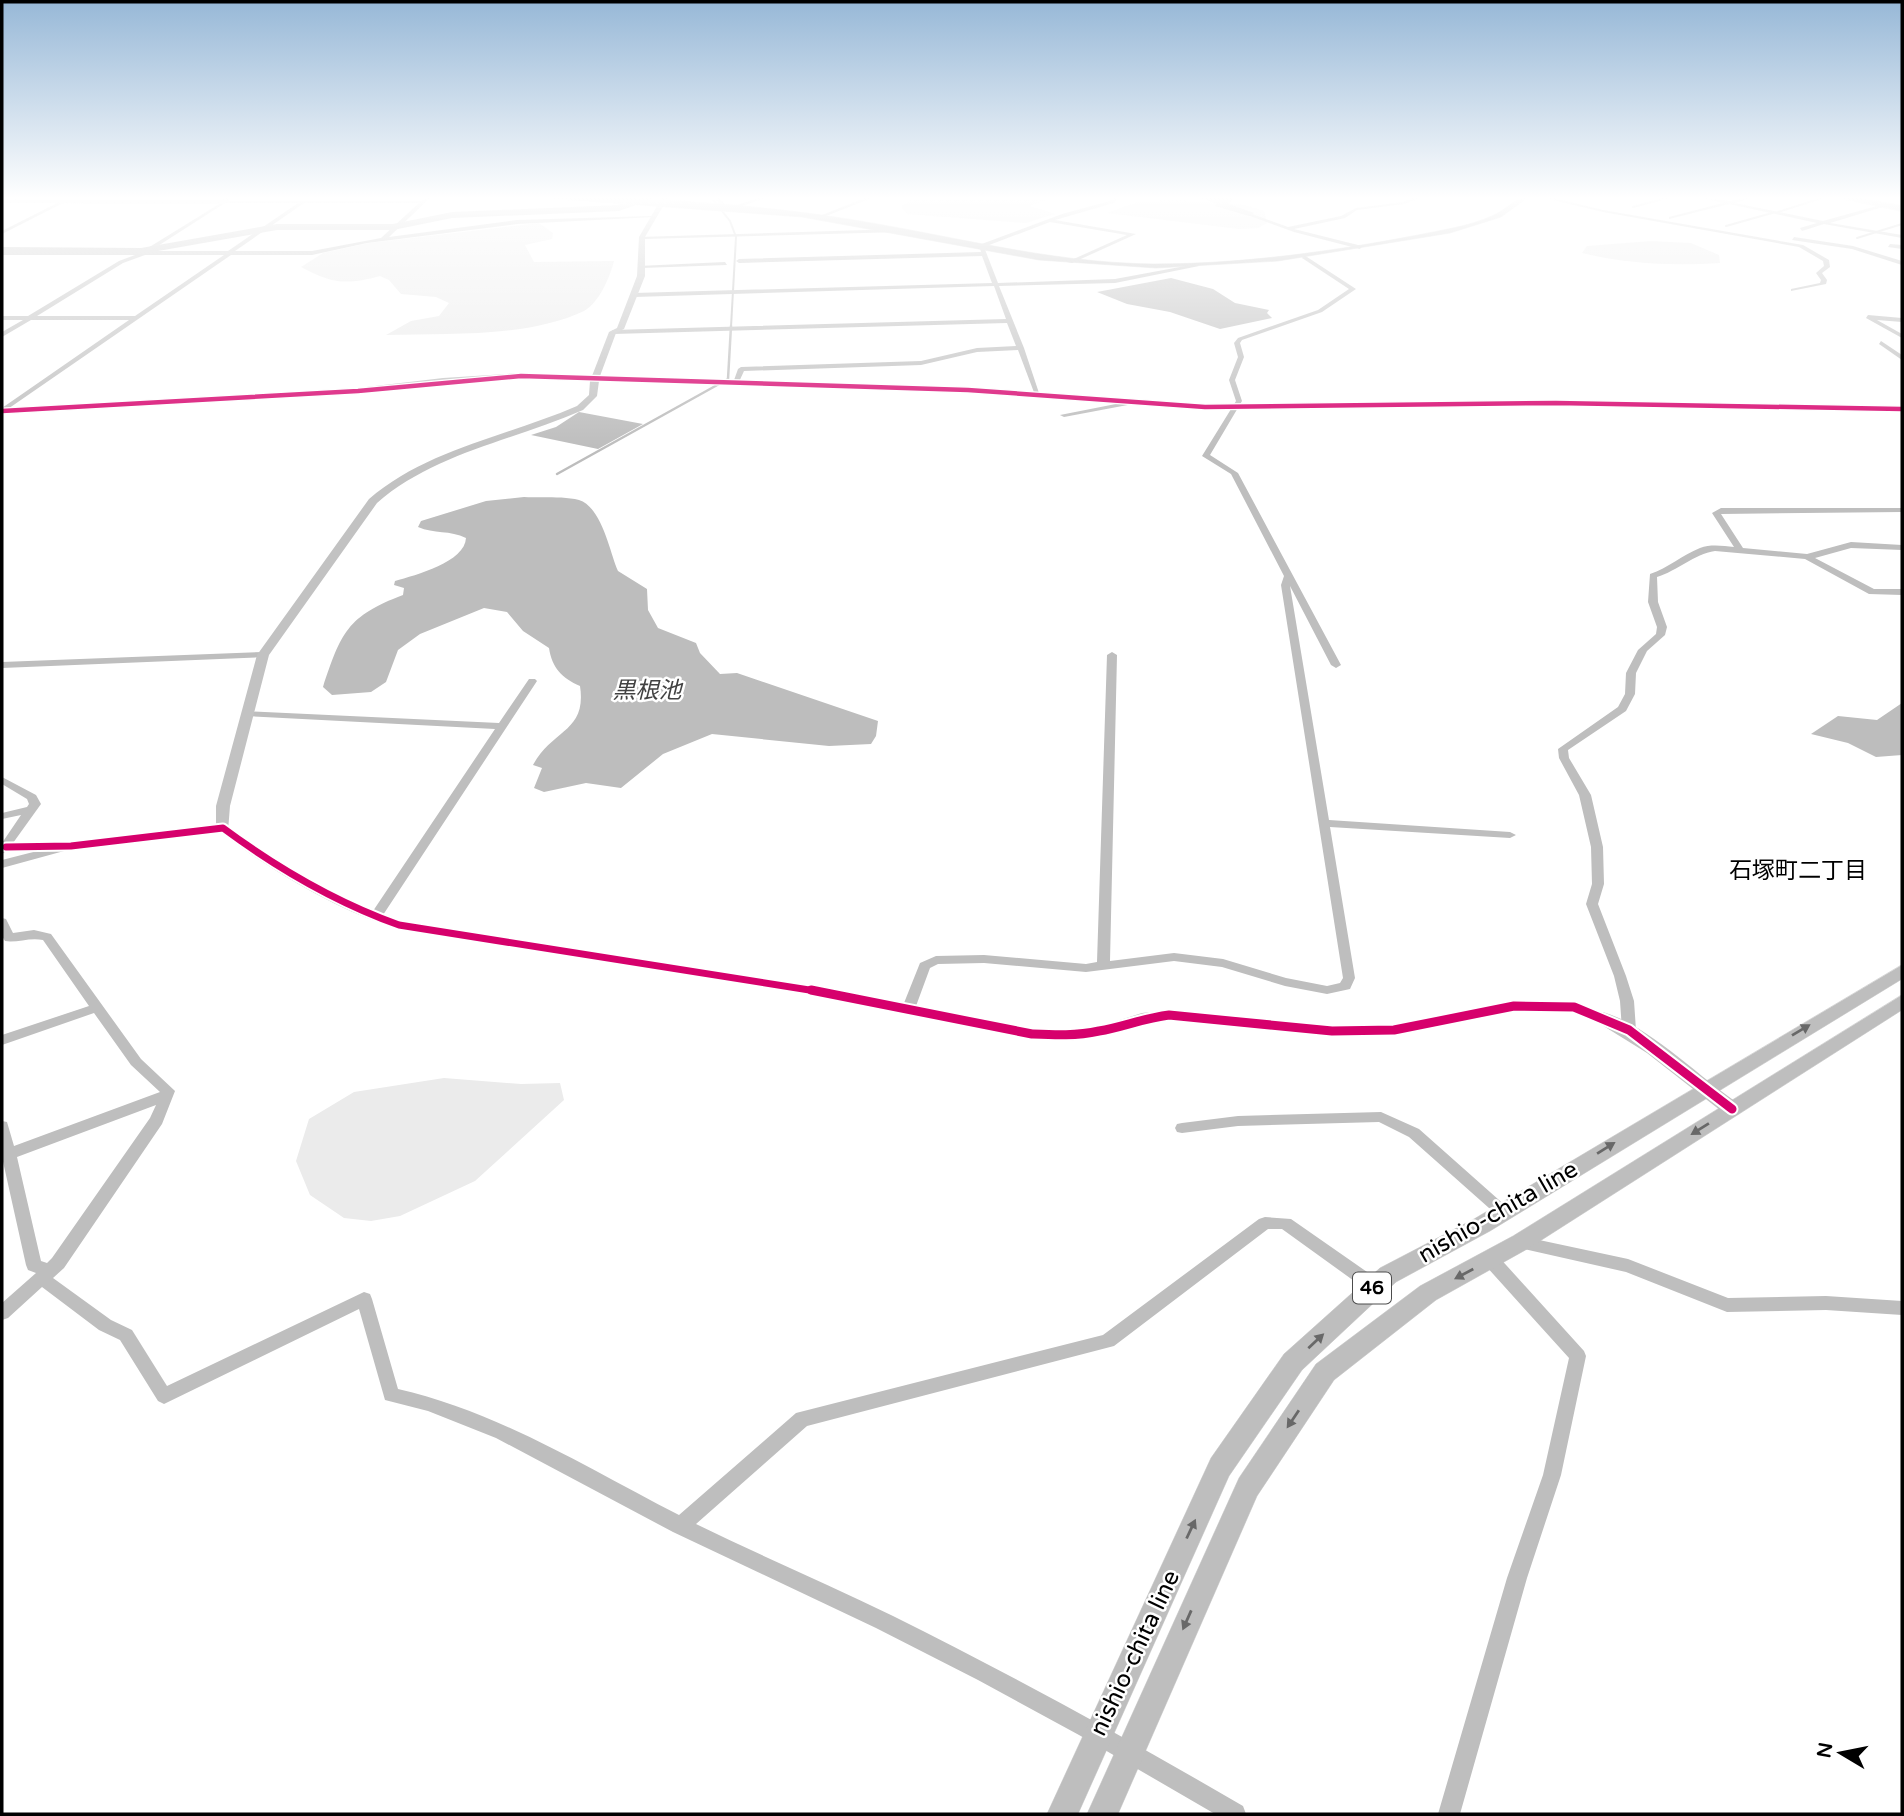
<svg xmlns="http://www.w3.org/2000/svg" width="1904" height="1816" font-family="'Varela Round','Noto Sans JP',sans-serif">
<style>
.green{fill:#ebebeb}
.water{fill:#bdbdbd}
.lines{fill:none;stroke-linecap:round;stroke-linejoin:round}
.stream-far1{stroke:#bdbdbd;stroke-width:2}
.stream{stroke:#bdbdbd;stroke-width:2.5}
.river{fill:#bdbdbd;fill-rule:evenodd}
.primary-casing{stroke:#dbdbdb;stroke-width:1}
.highway-casing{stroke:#dbdbdb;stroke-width:2}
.street{fill:#bebebe;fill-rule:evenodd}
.secondary{fill:#c2c2c2;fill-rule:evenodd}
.primary{fill:#bebebe;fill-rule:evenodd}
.highway{fill:#bebebe;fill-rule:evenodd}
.cycleway-far2-casing{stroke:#fff;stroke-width:7}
.cycleway-far1-casing{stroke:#fff;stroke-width:11}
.cycleway-casing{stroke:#fff;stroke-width:13}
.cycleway-far2{stroke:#d6006c;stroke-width:4.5}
.cycleway-far1{stroke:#d6006c;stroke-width:7}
.cycleway{stroke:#d6006c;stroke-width:9}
.oneway{fill:#686868}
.labels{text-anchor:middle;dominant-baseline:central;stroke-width:5;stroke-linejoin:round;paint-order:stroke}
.shield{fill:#fff;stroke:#4c4c4c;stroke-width:2}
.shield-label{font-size:19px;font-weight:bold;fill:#000}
.water-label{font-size:23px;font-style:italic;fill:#424242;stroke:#fff}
.neighbourhood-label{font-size:23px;fill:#000;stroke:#fff}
.near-street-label{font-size:24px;fill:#000;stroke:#fff}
</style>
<rect width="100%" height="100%" fill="#fff"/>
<g class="green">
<path d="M1092,196L1046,200L1030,206L1055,214L1026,223L907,214L901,206L917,197Z"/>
<path d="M1176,200L1245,205L1264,211L1267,223L1258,228L1239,229L1107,213L1137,202Z"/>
<path d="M539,223L553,233L552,239L525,245L534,262L614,261C610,277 599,303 584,311C527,338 448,333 386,335L411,321L439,316L449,303L436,297L401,294L389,280L380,276C347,285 332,284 301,267L323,253L369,243Z"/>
<path d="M1651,241L1691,243L1719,255L1720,263C1674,266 1627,264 1582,253L1587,246Z"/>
<path d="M444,1078L521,1084L560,1083L564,1100L475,1181L400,1216L371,1221L344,1218L310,1195L296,1161L309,1119L354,1092Z"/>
</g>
<g class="water">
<path d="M1171,278L1213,289L1235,303L1269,310L1267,313L1272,318L1220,329L1170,312L1127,304L1097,292Z"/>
<path d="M579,412L643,424L598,449L531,435L556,427Z"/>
<path d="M524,497C541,498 563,496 579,500C602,507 610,553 618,571L647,589L648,610L658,628L696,643L700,653L720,674L737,673L878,721L876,736L871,744L829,746L712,734L663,754L621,788L586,783L544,792L534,788L542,768L533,765C552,729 587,732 580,686C562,678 552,668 549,648L523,631L507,612L484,608L420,634L398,650L386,682L371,692L332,695L323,687C341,633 347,616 403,595L404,588L394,585L395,581C416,575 465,562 466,538C450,530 434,534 418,527L421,521L486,501Z"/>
<path d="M1902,703V755L1876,757L1848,743L1811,734L1838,716L1877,720Z"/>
</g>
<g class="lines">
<g class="stream-far1">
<path d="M710,196L730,221L736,237L731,327"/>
<path d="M1633,207L1674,196"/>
<path d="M1778,212L1828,196"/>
<path d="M1726,226L1772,213"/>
<path d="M1857,238L1902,224"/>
</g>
<path class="stream" d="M557,474L728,379L731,326"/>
<g class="river">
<path d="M645,196H661L619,211L452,218L393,230H277L141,254L2,253V247L141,248L277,224H393L452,212L618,205Z"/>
<path d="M1187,196L1233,198L1229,204L1254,213L1249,216L1215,206L1216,202Z"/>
</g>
<g class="primary-casing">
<g id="primary">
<path d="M519,196C621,196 734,202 835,217C943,233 1045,263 1154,264C1254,264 1356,248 1453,228C1467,225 1481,221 1494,215C1506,210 1517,196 1530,196L1501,217L1450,233L1278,261L1156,268L1039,260L802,217Z"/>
<path d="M1902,965V979L1490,1231L1396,1282L1302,1370L1229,1476L1078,1814H1047L1211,1458L1284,1354L1380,1268L1474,1219Z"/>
<path d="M1902,995V1010L1529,1248L1436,1300L1334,1380L1257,1496L1118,1814H1087L1239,1478L1316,1364L1420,1286L1513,1236Z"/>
</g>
</g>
<g class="highway-casing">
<path id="highway" d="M1831,196H1848L1902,206V211Z"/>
</g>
<g class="street">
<path d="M427,196H432L389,237L517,220L652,216L654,217L517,224L367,243L312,255H231L2,413V408L129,320H31L2,337V332L23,320H2V316H28L119,261L135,255H2V251H143L224,201H422ZM225,203H298L228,251H150ZM304,203H419L381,238L312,251H235ZM145,255H224L135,316H37L123,263Z"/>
<path d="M713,196H718L728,208L764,196H771L727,211Z"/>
<path d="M870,196H877L821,218L817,217Z"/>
<path d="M1114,196H1119L1114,203L1055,220L1136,234L1072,263L1067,262L1127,235L1050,222L984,247L998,283L1115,279L1196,264L1199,266L1115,283L999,286L1024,348L1040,396L1035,395L1018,350L977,352L921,365L744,371L738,384L733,383L738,369L741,367L921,361L977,348L1016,346L1007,323L613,334L610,332L613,330L1006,319L994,286L634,297L631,295L634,293L992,283L982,256L739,263L736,261L739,259L981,252L979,245L1062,214L1110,201Z"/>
<path d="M1195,196H1202L1288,227L1341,216L1356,208L1403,202L1418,196H1425L1404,204L1357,210L1345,218L1294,229L1362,246L1360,249L1294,232Z"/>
<path d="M1536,196H1545L1603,210L1803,245L1829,260L1830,267L1822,273L1827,280L1826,284L1791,291V289L1820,283L1821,280L1816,273L1824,266L1823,261L1799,247L1603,212Z"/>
<path d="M1695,196L1729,201L1757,196L1735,203L1823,221L1884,204L1886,206L1830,223L1902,235V238L1824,224L1802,231L1800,228L1817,223L1729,204L1669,219V217L1723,203Z"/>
<path d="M63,200L67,201L2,234V231Z"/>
<path d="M898,229L900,232L642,239L639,237Z"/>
<path d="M1794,237L1853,246L1902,261V265L1852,249L1792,240Z"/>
<path d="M1890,244L1902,245V249L1888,247Z"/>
<path d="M1304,255L1356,289L1322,312L1242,340L1240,343L1244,357L1235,380L1242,401L1210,455L1238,473L1341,665L1336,668L1331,665L1290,586L1329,820L1510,832L1516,835L1510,838L1330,827L1355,978L1350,989L1327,994L1285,986L1222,967L1174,961L1086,972L984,963L938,964L930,968L916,1006L1032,1029L1068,1031L1101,1026L1142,1013L1169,1010L1332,1026L1394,1025L1514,1001L1574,1002L1608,1015L1610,1018L1608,1021L1603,1023L1573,1012L1514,1011L1394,1035L1332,1036L1169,1020L1143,1023L1102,1036L1068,1041L1032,1039L843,999L399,929C347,914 297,885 252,855C240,846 227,838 217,828L219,826H227C273,859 321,889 373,911L495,729L246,716L242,715V711L499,723L529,679H535L537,681L383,915L401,921L843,991L904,1003L920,963L936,956L984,955L1086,964L1097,962L1107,655L1112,652L1117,655L1110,961L1174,953L1223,959L1286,978L1327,986L1340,983L1343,978L1281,585L1284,576L1231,474L1202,456L1236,401L1229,380L1238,357L1234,343L1238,338L1318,310L1349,289L1302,258Z"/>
<path d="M725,262L727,265L641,268L638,266Z"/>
<path d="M1868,315L1902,318V322L1877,320L1902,334V338L1866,318Z"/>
<path d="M1881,341L1902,355V360L1879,344Z"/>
<path d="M1131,401L1133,402V404L1064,417L1060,415Z"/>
<path d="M1721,508H1902V512L1721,514L1743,548L1807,554L1851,542L1902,545V550L1851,548L1815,558L1874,589H1902V595L1869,594L1805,559L1715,551C1694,554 1677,571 1657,577L1658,602L1667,627L1665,635L1647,651L1636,673L1635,694L1626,711L1568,750L1569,758L1591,795L1603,847L1604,884L1598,904L1626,976L1634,1001L1636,1030L1634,1033H1624L1622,1030L1620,1001L1614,976L1586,904L1592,884L1591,847L1579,795L1559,758L1558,749L1618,707L1625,694L1626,673L1638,650L1656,634L1657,627L1648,602L1650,574C1668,568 1682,555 1700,548C1711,544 1723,546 1734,547L1712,513Z"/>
<path d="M263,652L266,653V657L2,668V662Z"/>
<path d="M2,777L36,795L41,804L13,843L65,842L75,844L77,846L75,848L2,868V860L45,849L8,850L2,854V843L21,815L2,819V813L27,807L29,804L27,799L2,784Z"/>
<path d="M2,918L6,919L13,933L34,930L51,934L141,1059L175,1091L162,1124L64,1268L53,1278L111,1320L132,1330L167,1386L364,1292L370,1294L372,1299L398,1389C499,1412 587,1468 679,1515L796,1413L1103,1335L1259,1219L1265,1217L1291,1219L1380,1281L1382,1286L1380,1291L1374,1293L1368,1291L1282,1229H1268L1114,1346L807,1426L696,1524C761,1556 828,1584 893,1616C1012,1675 1128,1739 1243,1806L1246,1814H1215L1079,1735L978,1680L876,1628L673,1532L496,1438L428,1411L385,1400L359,1309L164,1404L158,1401L120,1340L99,1330L42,1287L8,1318L2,1320V1303L36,1273L28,1270L26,1265L2,1157V1121L7,1122L14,1146L160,1092L131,1065L94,1013L2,1045V1035L89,1006L43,940C30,937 17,943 5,941L2,936ZM156,1105L150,1118L52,1258L47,1263L41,1261L17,1157Z"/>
<path d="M1381,1112L1419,1129L1508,1208L1511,1212L1508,1216L1503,1218L1498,1216L1409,1137L1379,1122L1238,1126L1182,1133L1177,1132L1175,1128L1177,1124L1182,1123L1238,1116Z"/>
<path d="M1521,1236L1628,1259L1728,1298L1826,1296L1902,1301V1315L1826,1310L1727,1312L1626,1272L1515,1247L1513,1242L1515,1237Z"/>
<path d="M1491,1253L1497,1255L1584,1351L1586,1356L1561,1475L1527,1578L1460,1814H1438L1507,1578L1543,1475L1569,1358L1485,1265L1483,1260L1485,1255Z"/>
</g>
<g class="secondary">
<path d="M226,196H233L224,204L2,203V199L222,200Z"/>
<path d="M663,196H669L645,237V276L624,329L616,333L600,376L968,387L1205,404L1556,400L1902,406V412L1556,406L1205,410L968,393L599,381L597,396L583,410C515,440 434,453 377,503L269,655L230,806L228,831L66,849L64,846L66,843L71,842L216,824V806L257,655L369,499C427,449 508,436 577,406L589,395L590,381L521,379L443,384L358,394L2,414V408L358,388L443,378L521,373L592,376L609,332L617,328L637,276L639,237Z"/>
<path d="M1603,1012C1648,1025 1699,1077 1739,1104L1741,1109L1739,1114L1732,1116L1725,1114L1647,1053L1597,1022L1594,1018L1597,1014Z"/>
</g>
<use href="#primary" class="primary"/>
<use href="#highway" class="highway"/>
<g class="cycleway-far2-casing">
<path id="cycleway-far2" d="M2,411L358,391L521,376L968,390L1205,407L1556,403L1902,409"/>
</g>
<g class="cycleway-far1-casing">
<path id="cycleway-far1" d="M6,847L71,846L223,828C277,868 335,902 399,925L822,992"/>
</g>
<g class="cycleway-casing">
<path id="cycleway" d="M811,990L1032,1034C1055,1035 1076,1036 1099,1031C1123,1027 1144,1018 1169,1015L1332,1031L1394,1030L1514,1006L1574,1007L1629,1030L1732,1109"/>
</g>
<use href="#cycleway-far2" class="cycleway-far2"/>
<use href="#cycleway-far1" class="cycleway-far1"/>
<use href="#cycleway" class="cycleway"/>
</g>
<defs><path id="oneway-solid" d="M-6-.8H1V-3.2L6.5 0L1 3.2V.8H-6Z" transform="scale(1.75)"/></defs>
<g class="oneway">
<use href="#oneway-solid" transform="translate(1801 1030) rotate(-31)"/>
<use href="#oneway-solid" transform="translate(1700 1129) rotate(148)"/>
<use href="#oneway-solid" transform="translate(1606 1148) rotate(-32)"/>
<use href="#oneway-solid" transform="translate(1464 1274) rotate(152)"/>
<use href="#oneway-solid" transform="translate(1316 1341) rotate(-43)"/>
<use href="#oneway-solid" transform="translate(1293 1419) rotate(124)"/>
<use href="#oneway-solid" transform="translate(1191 1529) rotate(-65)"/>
<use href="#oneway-solid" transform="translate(1187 1620) rotate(114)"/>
</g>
<linearGradient id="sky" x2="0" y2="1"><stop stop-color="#97b8d7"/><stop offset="0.44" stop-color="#fff"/><stop offset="1" stop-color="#fff" stop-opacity="0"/></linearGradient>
<rect width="1904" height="450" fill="url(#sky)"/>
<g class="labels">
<rect class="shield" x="1353" y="1272.5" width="38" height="31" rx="5"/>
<g class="shield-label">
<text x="1372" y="1288">46</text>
</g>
<g class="water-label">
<text x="647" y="691">黒根池</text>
</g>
<g class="neighbourhood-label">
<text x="1798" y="871">石塚町二丁目</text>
</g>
<g class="near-street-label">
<text transform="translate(1498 1212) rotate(-30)">nishio-chita line</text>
<text transform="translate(1135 1653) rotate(-65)">nishio-chita line</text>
</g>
</g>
<rect width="1904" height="1816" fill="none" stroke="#000000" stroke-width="7"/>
<g transform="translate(1841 1753) rotate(280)" stroke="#ffffff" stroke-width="5" paint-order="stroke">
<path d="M0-5L12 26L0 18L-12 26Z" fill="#000000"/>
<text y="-10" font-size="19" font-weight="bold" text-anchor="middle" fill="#000000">N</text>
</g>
</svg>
